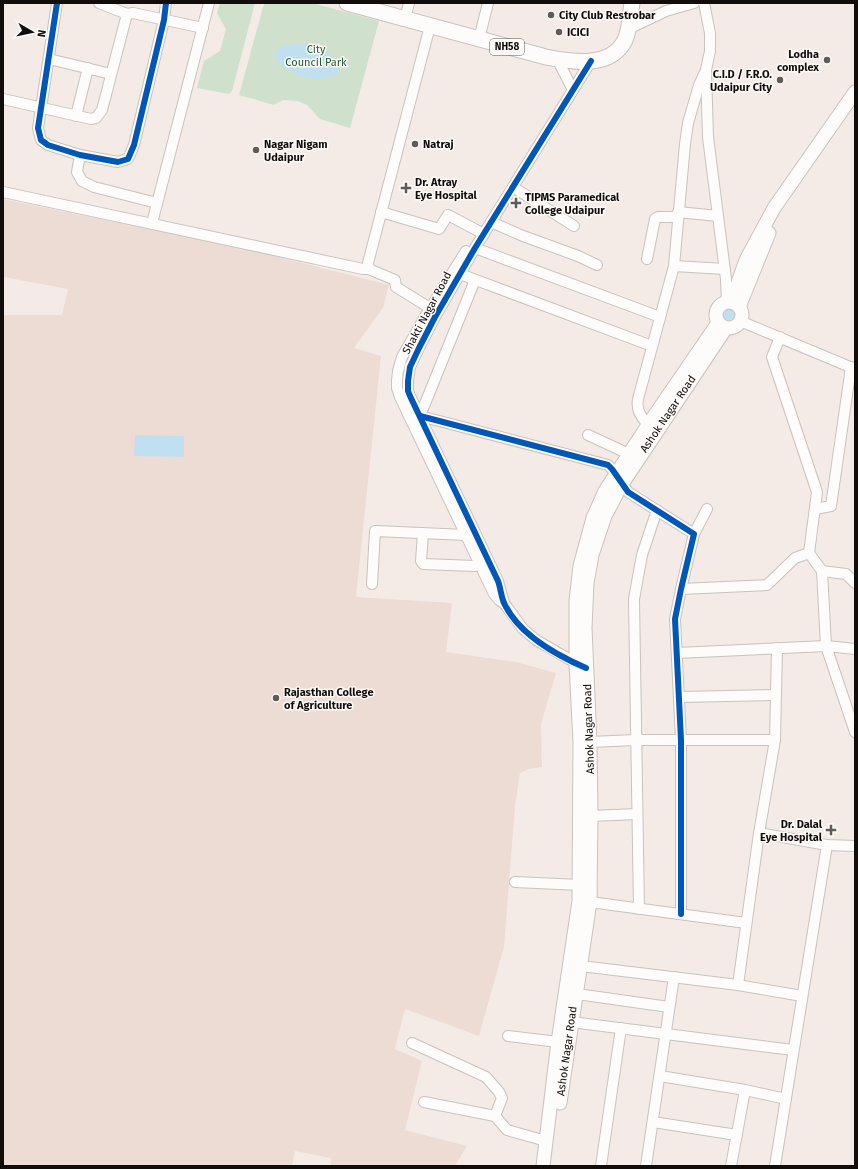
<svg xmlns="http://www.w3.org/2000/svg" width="858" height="1169" font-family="'Fira Sans',sans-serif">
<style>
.built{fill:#eddcd4}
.green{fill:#cfe0cd}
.water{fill:#c0dfef}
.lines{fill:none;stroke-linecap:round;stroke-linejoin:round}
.minor-casing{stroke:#c9c2be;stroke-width:12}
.major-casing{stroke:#c9c2be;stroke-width:15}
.highway-casing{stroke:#c9c2be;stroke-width:17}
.minor{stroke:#fdfcfb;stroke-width:10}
.major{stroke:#fdfcfb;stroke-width:13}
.highway{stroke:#fdfcfb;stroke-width:15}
.cycleway-casing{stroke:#fdfaf8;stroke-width:8}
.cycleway{stroke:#0057b8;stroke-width:6}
.poi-dot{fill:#615b57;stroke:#fdfaf8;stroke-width:1.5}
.labels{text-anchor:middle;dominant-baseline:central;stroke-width:3;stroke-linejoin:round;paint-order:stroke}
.shield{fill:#fdfaf8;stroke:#585451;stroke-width:1}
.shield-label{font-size:10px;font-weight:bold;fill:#120d0a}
.poi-label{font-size:11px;font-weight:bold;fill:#120d0a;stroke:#fdfaf8;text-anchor:start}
.park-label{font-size:11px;fill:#235b31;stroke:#fdfaf8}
.street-label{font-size:11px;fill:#120d0a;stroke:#fdfaf8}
</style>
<rect width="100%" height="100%" fill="#f4ebe7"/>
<path class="built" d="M3,199L251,250L389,285L383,308L354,348L381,356L356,597L452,603L446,652L516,662L556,673L541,724L542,767L529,769L520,773L515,806L504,947L479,1036L405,1009L395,1049L422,1061L405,1130L467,1146L455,1166H330L331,1158L295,1151L292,1166H3V315H62L68,289L3,277Z"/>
<g class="green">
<path d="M220,3H255L232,91L229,94L197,88L204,61L220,51L226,29L217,13Z"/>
<path d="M265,3H312L379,21L350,128L320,119L307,105L298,101L283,100L274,105L239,95L263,7Z"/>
</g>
<g class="water">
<path d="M296,44C303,44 311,45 317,47C325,50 347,64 337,73C323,86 283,75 276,57C272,46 289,45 296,44Z"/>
<circle cx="729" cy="315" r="7"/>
<path d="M135,435L184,436V457L134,456Z"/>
</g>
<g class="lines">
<g class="minor-casing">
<g id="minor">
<path d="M57,3L38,128L41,140L48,145L80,155L118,162L128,159L134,145L164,20L166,3"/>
<path d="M99,3L127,14L133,13L203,28"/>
<path d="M704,3L710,33V51L706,70L708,137L726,279L727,302"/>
<path d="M407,11L409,3"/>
<path d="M430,26L368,263L369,269L371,270L395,280L396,287L430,308"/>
<path d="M628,29L666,11L694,3"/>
<path d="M481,31L488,3"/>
<path d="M49,59L111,74"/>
<path d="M557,59L573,90"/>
<path d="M3,99L91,119L96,118L102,110L127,14"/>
<path d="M76,116L88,68"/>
<path d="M80,155L77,172L82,181L94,187L157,203"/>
<path d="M513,187L574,226"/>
<path d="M3,192L363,269H369"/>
<path d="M381,212L439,229L448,215L484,234"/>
<path d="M678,212L718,216"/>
<path d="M491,222L523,236L578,256L597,265"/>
<path d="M152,223L209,3"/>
<path d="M475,248L660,317"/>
<path d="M466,251L426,315L402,357L398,371L397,381V388L400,397L494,594L499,600L504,603"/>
<path d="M647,259L655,219L658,217H678"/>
<path d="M674,266L725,269"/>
<path d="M460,274L652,346"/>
<path d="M740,321L855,369"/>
<path d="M780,337L772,357L817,492L809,553L822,571L846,574L855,583"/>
<path d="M420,416L608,465L612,469L628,492L694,534L681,589L675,619L681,740V914"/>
<path d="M417,419L420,416L475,280"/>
<path d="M648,425C641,416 636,411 638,399L674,266L685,144L688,123L699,85L706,70"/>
<path d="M588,435L629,454"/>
<path d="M815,509L831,506L851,367"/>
<path d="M423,533L421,561L423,564L475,566L486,561"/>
<path d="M694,534L707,509"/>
<path d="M822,571L826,646L855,732"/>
<path d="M372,584L375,531L466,535"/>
<path d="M681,589L767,585L795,558L809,553"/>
<path d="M677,653L826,646L855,649"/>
<path d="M581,666L536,640L523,629L504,603L498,581L410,396L408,391V381L410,367L419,348L435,317L475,248L591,61"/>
<path d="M679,697L776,695"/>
<path d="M775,740L777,648"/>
<path d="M590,742L635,740H775L759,833L827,845L855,846"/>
<path d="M591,816L637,814"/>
<path d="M515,882L580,885"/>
<path d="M590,902L746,923"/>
<path d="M639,909L634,599L642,555L657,510"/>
<path d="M581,966L738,985L802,996"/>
<path d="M738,985L759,833"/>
<path d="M570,993L669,1007"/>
<path d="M571,1022L793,1050"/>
<path d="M508,1036L558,1042"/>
<path d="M412,1043L486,1077L499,1092L502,1098L495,1116"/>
<path d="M660,1076L745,1090L731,1166"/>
<path d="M745,1090L786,1099"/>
<path d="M424,1102L495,1116L507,1130L546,1141"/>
<path d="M653,1122L737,1135"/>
<path d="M601,1166L621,1028"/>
<path d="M646,1166L674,977"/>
<path d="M775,1166L827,845"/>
</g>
</g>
<g class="major-casing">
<g id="major">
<circle cx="729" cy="315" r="13"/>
<path d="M731,302L746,260L774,208L855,92"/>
<path d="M739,307L769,233"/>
<path d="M560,1103L590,902L591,816L590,742L585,628L587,583L592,555L605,516L622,484L726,328"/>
<path d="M543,1166L558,1042L579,901L580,742L576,664V601L580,566L593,518L605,491L648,425L718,323"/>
</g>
</g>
<g class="highway-casing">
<path id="highway" d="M347,3L546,57C571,62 611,69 625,40C630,29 630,15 632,3"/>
</g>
<use href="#minor" class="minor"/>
<use href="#major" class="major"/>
<use href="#highway" class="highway"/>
<g class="cycleway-casing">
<g id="cycleway">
<path d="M57,3L38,128L41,140L48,145L80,155L118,162L128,159L134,145L164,20L166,3"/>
<path d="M420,416L608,465L612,469L628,492L694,534L681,589L675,619L681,740V914"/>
<path d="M586,668C556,655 520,635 505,605C501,598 501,589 498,581L410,396L408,391V381L410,367L419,348L435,317L475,248L591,61"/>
</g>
</g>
<use href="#cycleway" class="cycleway"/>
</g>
<g class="poi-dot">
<circle cx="551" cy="15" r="4"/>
<circle cx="559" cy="32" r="4"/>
<circle cx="827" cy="60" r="4"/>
<circle cx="780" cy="80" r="4"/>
<circle cx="415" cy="144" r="4"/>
<circle cx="256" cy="150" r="4"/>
<path d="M404 182h4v4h4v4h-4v4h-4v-4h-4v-4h4z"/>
<path d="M514 197h4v4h4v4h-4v4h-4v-4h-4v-4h4z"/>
<circle cx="276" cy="698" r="4"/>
<path d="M829 824h4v4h4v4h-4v4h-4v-4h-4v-4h4z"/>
</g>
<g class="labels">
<rect class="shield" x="490" y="39" width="34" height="16" rx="3"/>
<g class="shield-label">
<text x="507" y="47">NH58</text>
</g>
<g class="poi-label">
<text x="559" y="15">City Club Restrobar</text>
<text x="567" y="32">ICICI</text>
<text x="819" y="54" text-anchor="end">Lodha<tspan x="819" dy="13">complex</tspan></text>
<text x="772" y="74" text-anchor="end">C.I.D / F.R.O.<tspan x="772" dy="13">Udaipur City</tspan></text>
<text x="264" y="144">Nagar Nigam<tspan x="264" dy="13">Udaipur</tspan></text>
<text x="423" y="144">Natraj</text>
<text x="415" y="182">Dr. Atray<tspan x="415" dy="13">Eye Hospital</tspan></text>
<text x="525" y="197">TIPMS Paramedical<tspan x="525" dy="13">College Udaipur</tspan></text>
<text x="284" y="692">Rajasthan College<tspan x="284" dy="13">of Agriculture</tspan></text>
<text x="822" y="824" text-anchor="end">Dr. Dalal<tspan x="822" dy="13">Eye Hospital</tspan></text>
</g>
<g class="park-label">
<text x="316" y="49">City<tspan x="316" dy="13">Council Park</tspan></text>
</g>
<g class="street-label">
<text transform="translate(427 313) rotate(-62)">Shakti Nagar Road</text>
<text transform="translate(668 414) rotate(-56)">Ashok Nagar Road</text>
<text transform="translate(589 729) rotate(-92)">Ashok Nagar Road</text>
<text transform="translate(567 1051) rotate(-82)">Ashok Nagar Road</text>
</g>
</g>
<rect width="858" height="1169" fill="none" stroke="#120d0a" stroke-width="8"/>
<g transform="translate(32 32) rotate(99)" stroke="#fdfaf8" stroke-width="3" paint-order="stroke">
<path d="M0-3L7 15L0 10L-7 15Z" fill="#120d0a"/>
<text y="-6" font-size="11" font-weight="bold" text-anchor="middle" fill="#120d0a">N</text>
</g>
</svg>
